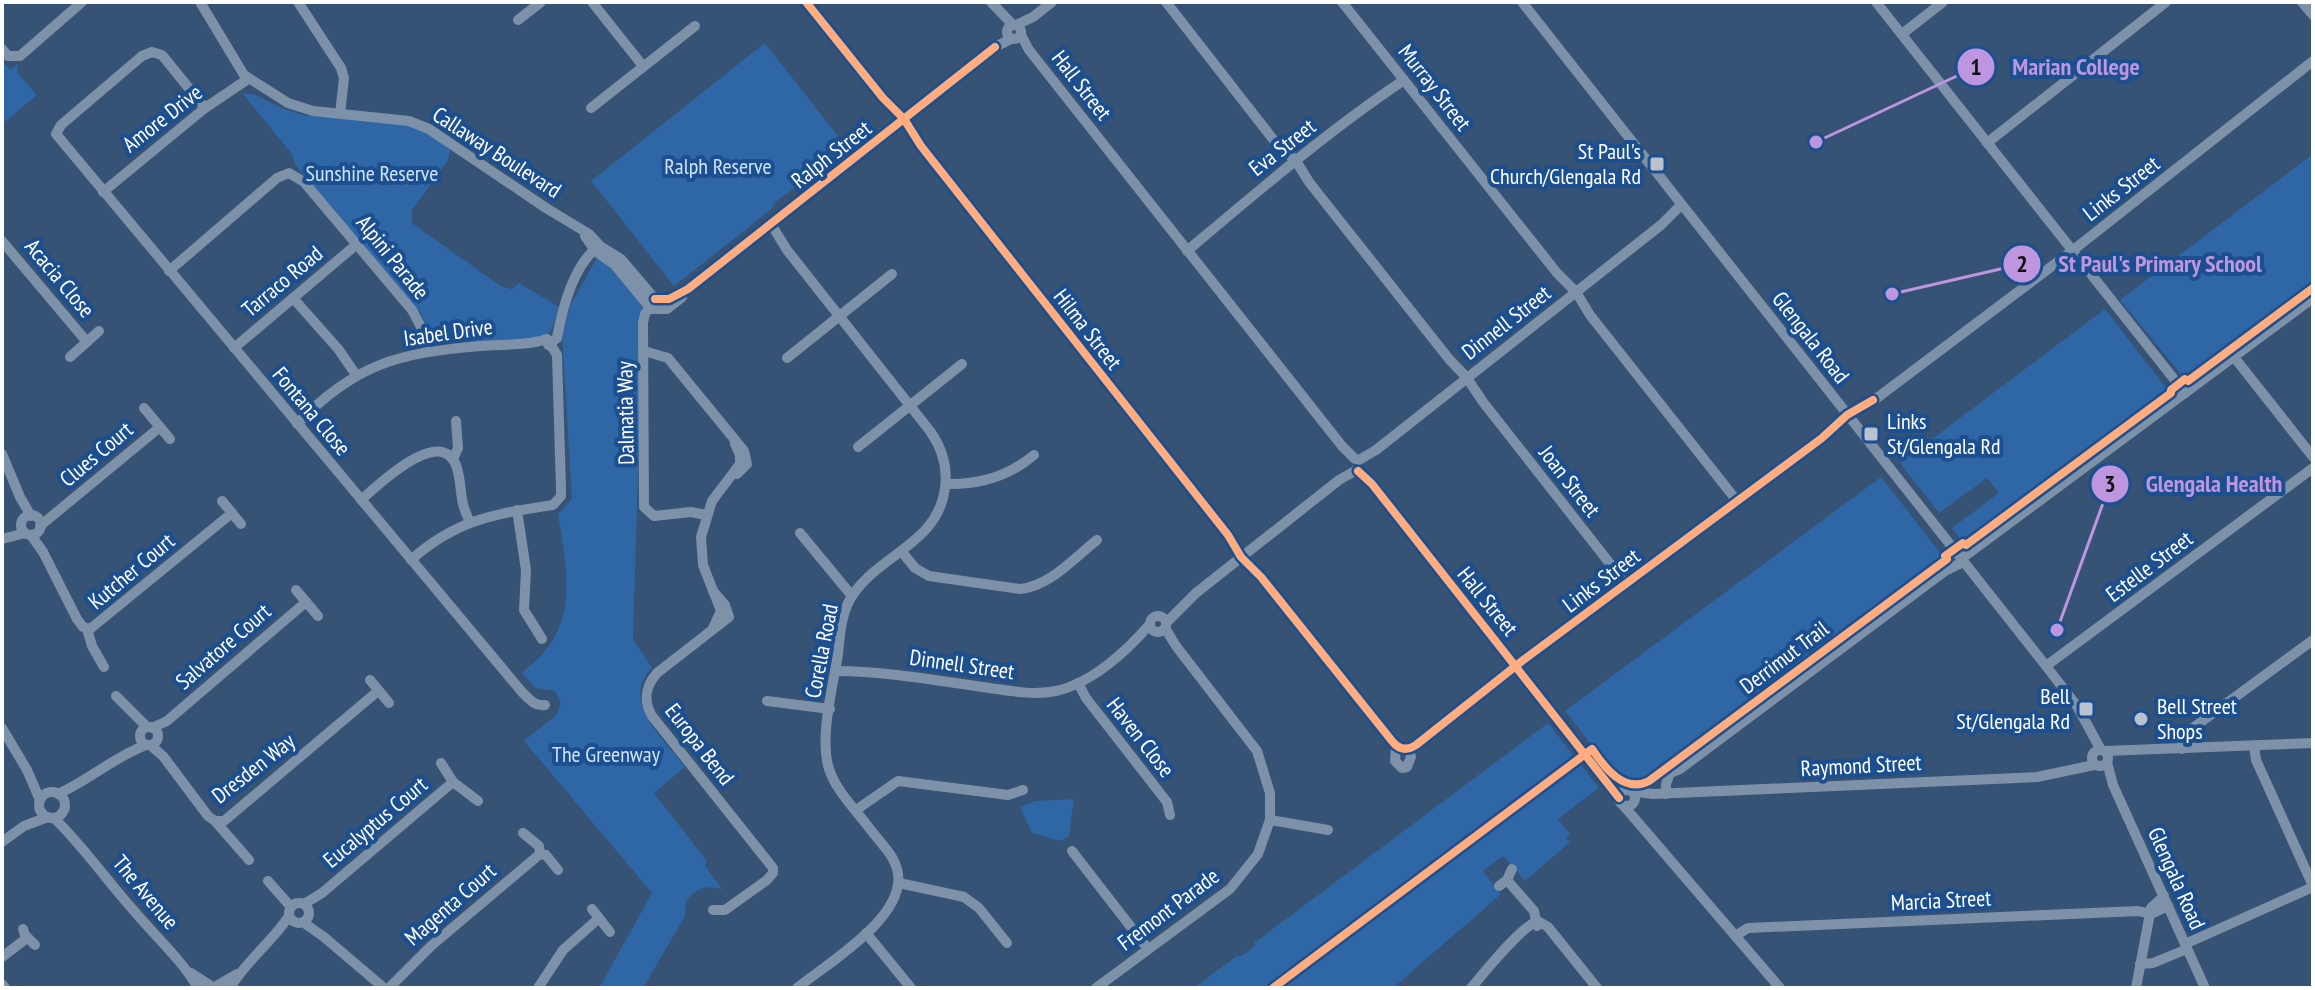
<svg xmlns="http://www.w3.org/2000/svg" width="2315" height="990" font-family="'PT Sans Narrow',sans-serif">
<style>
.green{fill:#2f66a5}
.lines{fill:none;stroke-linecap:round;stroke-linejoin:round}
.minor{stroke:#7d92a8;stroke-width:10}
.cycleway-casing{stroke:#1b4f8f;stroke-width:13}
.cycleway{stroke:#ffac80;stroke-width:8}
.poi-dot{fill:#b9c2ce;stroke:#1b4f8f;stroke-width:3}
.labels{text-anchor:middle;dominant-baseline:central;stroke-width:8;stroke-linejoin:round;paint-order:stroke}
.street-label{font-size:22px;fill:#fff;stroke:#1b4f8f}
.poi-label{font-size:22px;fill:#fff;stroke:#1b4f8f;text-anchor:end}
.park-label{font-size:22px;fill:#cfe3fa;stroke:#1b4f8f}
.leader{fill:none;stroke:#bd96df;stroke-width:3}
.callout-dot{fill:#bd96df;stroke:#1b4f8f;stroke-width:3}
.mark-label{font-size:24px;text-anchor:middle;font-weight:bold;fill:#111}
.callout-label{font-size:24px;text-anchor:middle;font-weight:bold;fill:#bd96df;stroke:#1b4f8f;stroke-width:8;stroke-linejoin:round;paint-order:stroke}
</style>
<rect width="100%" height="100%" fill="#365274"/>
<g class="green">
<path d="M765,43L848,149L774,203L772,209L674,286L591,181Z"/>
<path d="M2,61L10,70L18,64L17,72L37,95L2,124Z"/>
<path d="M243,94H253L284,109L303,115L401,123L422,130L451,147L448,160L412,210V223L502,287L512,289L519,283L559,307L551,331L543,338L434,343L420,312L295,165L292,154Z"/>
<path d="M2313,154V288L2188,379H2185L2120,300Z"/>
<path d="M598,256L630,288L643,308L633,639L652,668C619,701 664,739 685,767L654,793L707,861L705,866L723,890C707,884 697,888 686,901L685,916L643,988H599L652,893L524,741L556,715L561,703L555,691L535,688L522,673C534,663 548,650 555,636C575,599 564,553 558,514L572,499L562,334L571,304Z"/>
<path d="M2105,309L2170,393L1964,544L1952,528L1999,493L1987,478L1939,513L1900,463Z"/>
<path d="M1881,477L1942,555L1646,781L1616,777L1565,711Z"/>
<path d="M1548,723L1599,788L1558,819L1570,834L1566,838L1570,842L1525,881L1503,856L1483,871L1501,894L1393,988H1194L1238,955L1240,957L1255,946L1254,943Z"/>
<path d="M1074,799L1069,836L1060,841L1032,833L1020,807L1035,801Z"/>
</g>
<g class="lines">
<g class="minor">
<path d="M200,2L244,75L288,103L313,111L409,121L429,129L546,208L589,234L600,246L621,259L655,299"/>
<path d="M298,2L341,68L344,78L340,114"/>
<path d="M592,2L643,66"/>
<path d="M806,2L883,98L904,119L921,146L1228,535L1241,557L1261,577L1392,741C1399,750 1407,751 1416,745L1522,661L1822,438L1847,415L1873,400"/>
<path d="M991,2L1013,25"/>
<path d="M1166,2L1283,152"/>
<path d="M1342,2L1557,273L1576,292L1590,315L1737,501"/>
<path d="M1522,2L2046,666L2077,706L2101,750"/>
<path d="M1876,2L2185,393"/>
<path d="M2302,2L2313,15"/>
<path d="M518,20L541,2"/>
<circle cx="1014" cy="32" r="7"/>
<path d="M1016,25L1033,17L1052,2"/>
<path d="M1902,34L1943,2"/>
<path d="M1021,35L1029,50L1342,446L1355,459"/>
<path d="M2,49L8,56H20L82,2"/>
<path d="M205,108L162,55L152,52L142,56L61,125L56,134L522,692C528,698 535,707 545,705"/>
<path d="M591,108L695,26"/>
<path d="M1987,143L2166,2"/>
<path d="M1280,146L1296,161L1309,182L1449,359L1467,378L1483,402L1626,584"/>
<path d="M103,192L205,108L248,79"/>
<path d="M771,224L787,250L930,431C942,448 948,467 945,488C938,544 879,554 852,596C841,613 840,635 838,654C833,687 819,737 829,769C836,791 856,810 870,829C879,841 893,854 897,869C910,915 828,963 797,988"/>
<path d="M585,236L595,251L615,265L651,309H667L682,297"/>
<path d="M2,241L87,342"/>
<path d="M1187,251C1257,192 1328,131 1404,80"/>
<path d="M169,271L277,178L289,173L304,182L412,310L421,327L426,352"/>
<path d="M293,298L339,350L356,375"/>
<path d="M655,299H669L688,289L995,47L1011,39"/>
<path d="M655,299L645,314L643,323L644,507L654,516L691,512L706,515"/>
<path d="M548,345L557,338C562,310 573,268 596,248"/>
<path d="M234,348L357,244"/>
<path d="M644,351L668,358L744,451L747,464L737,474"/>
<path d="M70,357L99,331"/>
<path d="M2234,357L2313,457"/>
<path d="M787,358L892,274"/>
<path d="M1869,404L2072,251L2313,61"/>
<path d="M144,408L170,439"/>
<path d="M297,424C355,364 398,353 480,346C502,344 526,346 547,339"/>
<path d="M858,447L962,364"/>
<path d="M2,454L20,497L31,516"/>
<path d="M453,459L458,448L456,421"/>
<path d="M1359,460L1376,450L1661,225L1681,205"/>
<path d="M1358,471L1372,484L1619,798"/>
<path d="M946,484C979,485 1008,477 1034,455"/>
<path d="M361,500C377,486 443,422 457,468C463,489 458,499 470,522"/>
<path d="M222,501L241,524"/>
<path d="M517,510L526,570L524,610L542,639"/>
<circle cx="31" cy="525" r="10"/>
<path d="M40,526L160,427"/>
<path d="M800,533L852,596"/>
<path d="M31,535L43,552L77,619L83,627L90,629L232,513"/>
<path d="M2,539L25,533"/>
<path d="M902,552L915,568L929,576L1020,589C1050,586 1074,558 1097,540"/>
<path d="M1961,559L2313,298"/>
<path d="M411,560C457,519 495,514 553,505L561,496V489L557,355L547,339"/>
<path d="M296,590L318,616"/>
<path d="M713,591L725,605L729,617L657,673C645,687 643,700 652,716L773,868V873L767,880L725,910H713"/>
<circle cx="1158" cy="624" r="8"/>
<path d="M1166,623L1196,593L1339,480L1355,471"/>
<path d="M713,628L721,611L703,565L701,537L712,501L740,464V455L735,444"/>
<path d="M87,629L92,646L104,667"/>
<path d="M2046,666L2313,468"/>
<path d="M835,671C884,671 934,680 982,687C1006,690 1032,696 1056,691C1092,683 1127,651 1150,624"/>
<path d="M370,680L389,703"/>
<path d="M1078,683L1086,698L1167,802L1170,815"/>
<path d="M116,696L147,727"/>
<path d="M767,701L830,709"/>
<circle cx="149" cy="736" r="9"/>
<path d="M2,728L27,770L40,800"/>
<path d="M152,728L167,721L306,602"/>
<path d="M150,745L163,756L208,816L215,821H224L378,691"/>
<path d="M2254,746L2256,760L2313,886"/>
<path d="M1396,747L1395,761L1402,768L1407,767L1411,757L1409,750"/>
<path d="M2182,749V740L2186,733L2313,640"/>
<circle cx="2100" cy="758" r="8"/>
<path d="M2105,751L2313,743"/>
<path d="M2107,762L2113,785L2205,988"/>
<path d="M441,763L453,782L478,801"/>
<circle cx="1627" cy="798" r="8"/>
<path d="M1631,791L1653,794L2037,777L2094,765"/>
<circle cx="52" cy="805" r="13"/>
<path d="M58,794C89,780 114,757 146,745"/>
<path d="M1666,794V784L1670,773L1680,769L1945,571L1963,562"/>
<path d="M1623,805L1780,988"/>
<path d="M856,810L898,781L1008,795L1023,790"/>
<path d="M54,818C84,847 107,881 135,912C156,937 182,960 198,988"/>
<path d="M1270,820L1328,830"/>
<path d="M215,821L249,860"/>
<path d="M2,842L24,826L48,817"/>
<path d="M1072,851L1148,949"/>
<path d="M540,854L546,855L558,870"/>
<path d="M1507,880L1534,911L1537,926"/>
<path d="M268,881L291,907"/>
<path d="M899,883L964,897L979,908L1007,943"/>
<path d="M1499,886L1507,880L1512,869"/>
<circle cx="299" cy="913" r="10"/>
<path d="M304,904L322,893L453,782"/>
<path d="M592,909L610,932"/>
<path d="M304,923L324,937L384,988"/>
<path d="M23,929L25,935L35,945"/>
<path d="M866,933L911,988"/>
<path d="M1735,936L1748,928L2138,911L2151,914L2168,906"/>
<path d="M2185,944L2313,887"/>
<path d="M2,957L27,938"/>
<path d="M2140,964L2153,963L2187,949"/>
<path d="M191,973L211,986"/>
<path d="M2,984L5,988"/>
<path d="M218,985L237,974"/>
<path d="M230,988C246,961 272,942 289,916"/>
<path d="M389,988L431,946L540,854L539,846L523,833"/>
<path d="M538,988L563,950L598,919"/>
<path d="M1096,988L1230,889L1258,854L1270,820V793L1257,751L1176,646L1165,628"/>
<path d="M1471,988C1484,973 1521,926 1538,921L1548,927L1597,988"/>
<path d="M2136,988L2151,908L2164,896"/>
</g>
<g class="cycleway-casing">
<g id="cycleway">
<path d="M806,2L883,98L904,119L921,146L1228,535L1241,557L1261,577L1392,741C1399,750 1407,751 1416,745L1522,661L1822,438L1847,415L1873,400"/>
<path d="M655,299H669L688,289L995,47"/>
<path d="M1358,471L1372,484L1619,798"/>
<path d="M1273,988L1592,749C1604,767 1624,794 1649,781L1947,559L1945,556L1963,543L1966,545L2171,393V390L2185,379L2188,381L2313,288"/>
</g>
</g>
<use href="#cycleway" class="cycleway"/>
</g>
<g class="poi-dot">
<rect x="1649" y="156" width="16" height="16" rx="4"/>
<rect x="1863" y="426" width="16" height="16" rx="4"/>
<rect x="2078" y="701" width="16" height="16" rx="4"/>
<circle cx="2141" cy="719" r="8"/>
</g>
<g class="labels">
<g class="street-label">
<text transform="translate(1082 85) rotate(52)">Hall Street</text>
<text transform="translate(1435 87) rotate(52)">Murray Street</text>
<text transform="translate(162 118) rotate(-38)">Amore Drive</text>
<text transform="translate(1282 147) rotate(-38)">Eva Street</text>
<text transform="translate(497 152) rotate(33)">Callaway Boulevard</text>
<text transform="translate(831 154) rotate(-38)">Ralph Street</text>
<text transform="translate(2121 188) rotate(-38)">Links Street</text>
<text transform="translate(393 257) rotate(51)">Alpini Parade</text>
<text transform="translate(60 278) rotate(50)">Acacia Close</text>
<text transform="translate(282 281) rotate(-40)">Tarraco Road</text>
<text transform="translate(1506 322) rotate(-38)">Dinnell Street</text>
<text transform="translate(1088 329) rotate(52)">Hilma Street</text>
<text transform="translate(448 332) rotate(-8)">Isabel Drive</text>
<text transform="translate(1811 337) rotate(52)">Glengala Road</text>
<text transform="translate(312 411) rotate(50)">Fontana Close</text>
<text transform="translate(625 413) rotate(-91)">Dalmatia Way</text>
<text transform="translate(96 454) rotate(-40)">Clues Court</text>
<text transform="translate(1570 481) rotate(52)">Joan Street</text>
<text transform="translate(2149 566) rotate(-37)">Estelle Street</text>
<text transform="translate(131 571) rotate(-40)">Kutcher Court</text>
<text transform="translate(1601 580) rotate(-37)">Links Street</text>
<text transform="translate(1488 601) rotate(51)">Hall Street</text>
<text transform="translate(223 646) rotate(-41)">Salvatore Court</text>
<text transform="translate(821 651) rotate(-79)">Corella Road</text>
<text transform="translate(1784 657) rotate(-37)">Derrimut Trail</text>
<text transform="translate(962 664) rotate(8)">Dinnell Street</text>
<text transform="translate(1141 737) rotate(52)">Haven Close</text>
<text transform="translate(700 744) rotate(52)">Europa Bend</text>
<text transform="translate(1861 765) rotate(-3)">Raymond Street</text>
<text transform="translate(253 768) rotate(-38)">Dresden Way</text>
<text transform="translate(375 822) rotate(-40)">Eucalyptus Court</text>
<text transform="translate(2177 878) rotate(66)">Glengala Road</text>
<text transform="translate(146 892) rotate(50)">The Avenue</text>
<text transform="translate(1941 900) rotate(-3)">Marcia Street</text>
<text transform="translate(450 904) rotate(-41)">Magenta Court</text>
<text transform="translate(1168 909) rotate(-37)">Fremont Parade</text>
</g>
<g class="poi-label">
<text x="1641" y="151">St Paul's<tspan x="1641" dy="25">Church/Glengala Rd</tspan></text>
<text x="1887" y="421" text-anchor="start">Links<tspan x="1887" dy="25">St/Glengala Rd</tspan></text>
<text x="2070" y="696">Bell<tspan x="2070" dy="25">St/Glengala Rd</tspan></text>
<text x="2157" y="706" text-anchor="start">Bell Street<tspan x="2157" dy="25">Shops</tspan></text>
</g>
<g class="park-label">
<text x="718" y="166">Ralph Reserve</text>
<text x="372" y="173">Sunshine Reserve</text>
<text x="606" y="754">The Greenway</text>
</g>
</g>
<path class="leader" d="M1816 142L1976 67M1892 294L2022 264M2057 630L2110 484"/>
<g class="callout-dot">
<circle cx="1816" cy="142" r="8"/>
<circle cx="1892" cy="294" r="8"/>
<circle cx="2057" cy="630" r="8"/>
<circle cx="1976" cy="67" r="20"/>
<circle cx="2022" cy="264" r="20"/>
<circle cx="2110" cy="484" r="20"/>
</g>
<g class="mark-label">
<text x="1976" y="75">1</text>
<text x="2022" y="272">2</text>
<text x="2110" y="492">3</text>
</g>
<g class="callout-label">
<text x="2076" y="75">Marian College</text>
<text x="2160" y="272">St Paul's Primary School</text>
<text x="2214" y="492">Glengala Health</text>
</g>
<rect width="2315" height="990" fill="none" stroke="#ffffff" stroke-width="8"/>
</svg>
